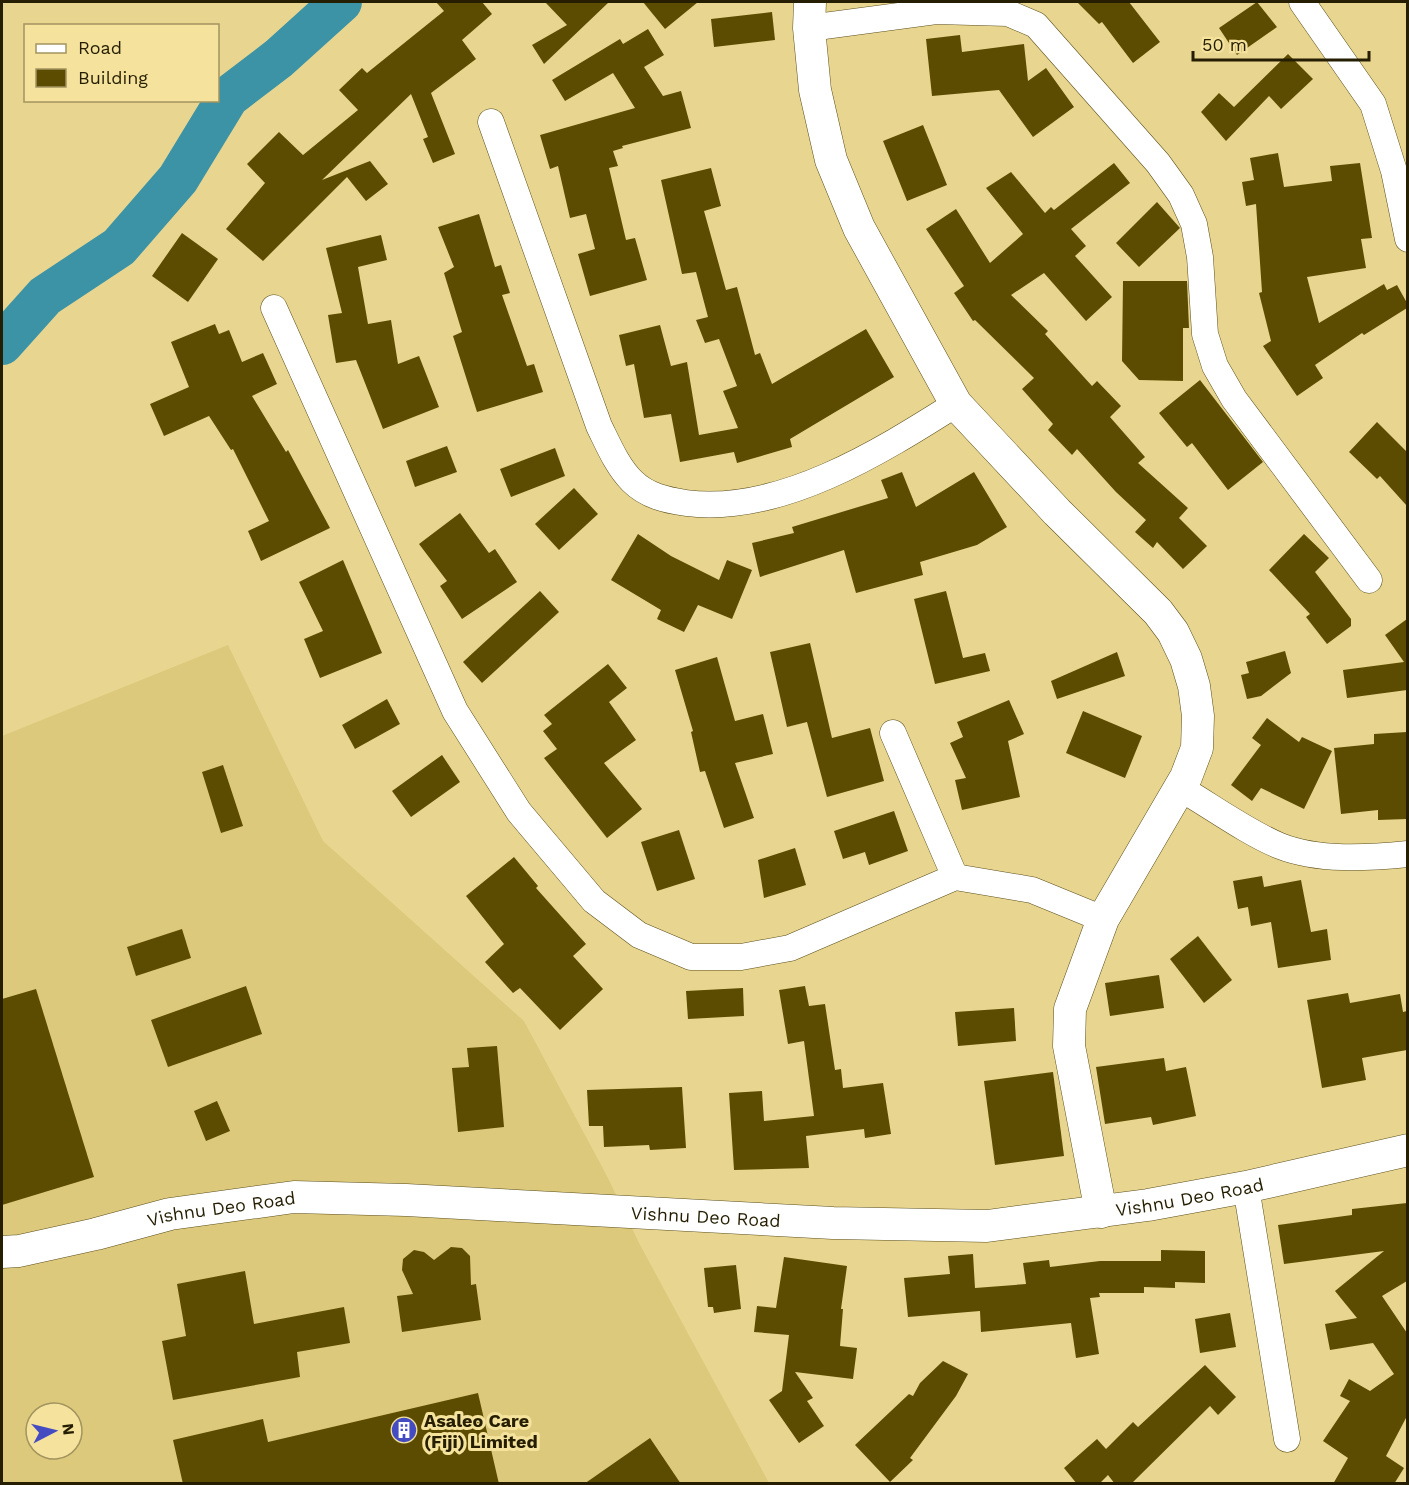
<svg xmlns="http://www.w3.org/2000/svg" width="1409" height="1485" font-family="'Work Sans',sans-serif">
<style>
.built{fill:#ddc97b;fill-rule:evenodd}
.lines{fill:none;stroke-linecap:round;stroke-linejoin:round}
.river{stroke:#3d93a6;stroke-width:42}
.building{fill:#5c4c01}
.minor-casing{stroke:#5c4f1b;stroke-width:27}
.tertiary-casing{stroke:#5c4f1b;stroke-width:33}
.minor{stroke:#fff;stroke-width:26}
.tertiary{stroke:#fff;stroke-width:32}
.labels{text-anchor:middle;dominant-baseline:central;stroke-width:6;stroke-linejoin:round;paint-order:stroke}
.street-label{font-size:18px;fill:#251e02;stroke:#f5e39d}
.poi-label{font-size:18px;font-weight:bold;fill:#251e02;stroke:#f5e39d;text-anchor:start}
</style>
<rect width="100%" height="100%" fill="#e8d690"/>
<path class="built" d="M228,645L323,841L524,1021L608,1178L639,1243L769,1483L2,1484V736ZM36,1413H72V1449H36Z"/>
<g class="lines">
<path class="river" d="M2,344L45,296L119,247L178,179L228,97L279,58L341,2"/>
</g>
<g class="building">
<path d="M436,2H482L492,14L462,40L476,59L431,93L455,154L433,163L423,139L428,137L411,94L322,180L370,161L388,184L366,201L347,177L263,261L226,229L265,183L247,164L279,132L303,155L358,110L339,90L362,68L367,73L444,11Z"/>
<path d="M545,2H609L544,64L532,45L567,25Z"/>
<path d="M643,2H698L665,29Z"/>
<path d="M1077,2H1129L1160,42L1133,63L1102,22L1099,24Z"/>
<path d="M1257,2L1277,27L1237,55L1219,28Z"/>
<path d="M772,12L775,40L714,47L711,19Z"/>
<path d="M648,29L664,55L644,67L663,96L681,91L691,128L622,146L623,148L613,151L618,166L609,168L626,240L635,238L647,280L590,296L578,254L595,249L586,214L570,218L558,166L550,169L540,135L635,108L613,73L565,101L552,80L620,39L623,44Z"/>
<path d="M960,35L962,52L1024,44L1028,81L1046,68L1074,107L1033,137L999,90L932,96L926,39Z"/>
<path d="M1288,54L1313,79L1281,109L1269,96L1226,141L1201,112L1219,93L1234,107Z"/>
<path d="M923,125L947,185L907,201L883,141Z"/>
<path d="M1278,153L1284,187L1332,181L1330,166L1360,163L1372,238L1361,239L1366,268L1307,277L1319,323L1384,284L1387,290L1397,285L1407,303V308L1364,335L1362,333L1315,365L1323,378L1297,396L1263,346L1271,341L1259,293L1262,292L1256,204L1246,206L1242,182L1254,180L1250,158Z"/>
<path d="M1114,163L1130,183L1071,229L1086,246L1075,256L1112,297L1086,321L1044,273L1011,295L1048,331L1045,334L1092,386L1097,381L1121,406L1110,417L1145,457L1138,463L1188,508L1179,518L1207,546L1183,569L1157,542L1153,548L1135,532L1146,520L1116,492L1077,449L1072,455L1048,430L1053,424L1022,389L1034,378L975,320L973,321L954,293L964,286L926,229L956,209L990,263L1023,234L986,188L1011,172L1045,213L1051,207L1054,210Z"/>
<path d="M711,168L721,206L704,211L726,290L737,287L755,355L760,353L772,384L866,329L894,377L790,439L792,447L737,463L734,452L680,462L671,414L644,418L634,364L626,366L619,335L660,325L671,366L687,362L699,435L738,428L723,391L737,386L719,339L705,343L696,320L708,317L696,272L682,274L661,180Z"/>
<path d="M1157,202L1180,228L1139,267L1116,243Z"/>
<path d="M479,214L495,267L501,265L510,293L502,295L527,366L534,364L543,392L477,412L453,336L462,332L444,273L454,267L438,227Z"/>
<path d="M182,233L218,259L188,302L152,276Z"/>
<path d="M381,235L387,260L358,267L368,324L391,320L398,364L419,356L439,407L383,429L356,360L336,363L328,315L342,313L326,248Z"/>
<path d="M1123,281H1187L1189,328H1183V381L1139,380L1122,361Z"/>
<path d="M215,324L219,334L229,330L242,362L263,353L277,384L252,396L286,452L288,450L330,528L261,561L248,531L269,521L233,449L231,450L209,416L164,436L150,404L189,387L171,342Z"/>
<path d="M1200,380L1263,462L1228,490L1192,443L1187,447L1159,413Z"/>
<path d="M1377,422L1407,452V506L1380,476L1377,479L1349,452Z"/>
<path d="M447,446L457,472L415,487L406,461Z"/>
<path d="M555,448L565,476L511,497L500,469Z"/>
<path d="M902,472L916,507L974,472L1007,527L977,545L920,562L923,575L856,593L844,550L760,577L752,543L794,533L792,527L888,498L881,480Z"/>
<path d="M574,488L598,514L559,550L535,524Z"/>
<path d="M460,513L489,553L495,549L517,582L462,619L440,586L447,581L419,544Z"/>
<path d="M638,534L671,556L719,580L727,560L752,570L732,619L698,605L684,632L657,619L661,610L611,580Z"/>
<path d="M1304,534L1329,558L1315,572L1351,619V626L1327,644L1306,617L1310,614L1269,570Z"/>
<path d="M343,560L382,653L320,678L304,639L323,631L299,582Z"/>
<path d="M540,591L559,612L482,683L463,662Z"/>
<path d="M946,591L963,658L985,653L990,671L935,684L914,599Z"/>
<path d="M1407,619V690L1347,698L1343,670L1404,662L1385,635Z"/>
<path d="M810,643L832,738L870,728L884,781L827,797L807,722L787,727L770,652Z"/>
<path d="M1285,651L1291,673L1261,696L1247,699L1241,675L1249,673L1246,662Z"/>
<path d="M1117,652L1125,676L1057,699L1051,681Z"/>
<path d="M717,657L735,721L763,714L773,754L735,763L754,818L724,828L705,771L700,772L691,732L693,731L675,670Z"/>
<path d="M608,664L627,688L609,702L636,740L604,763L642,809L607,838L544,758L557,749L543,731L552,724L544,715Z"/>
<path d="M387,699L400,724L355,749L342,725Z"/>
<path d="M1009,700L1024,734L1008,741L1020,797L962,810L955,780L966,778L950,743L963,737L957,722Z"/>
<path d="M1083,711L1142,736L1125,778L1066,753Z"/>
<path d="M1267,718L1299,742L1302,737L1332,751L1304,809L1261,788L1252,801L1231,785L1261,745L1252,738Z"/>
<path d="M1407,732V819L1378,820V810L1341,814L1334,748L1374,744V734Z"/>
<path d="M442,755L460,782L411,817L392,791Z"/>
<path d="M223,765L243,826L221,833L202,772Z"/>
<path d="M894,811L908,851L869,865L865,852L843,859L834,831Z"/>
<path d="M679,830L695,879L657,891L641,842Z"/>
<path d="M795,848L806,885L764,898L758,860Z"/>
<path d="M514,857L538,886L536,888L586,944L573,956L603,989L560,1030L520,988L513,993L485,962L504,944L466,896Z"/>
<path d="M1262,876L1264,887L1301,880L1311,932L1327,929L1331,960L1278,968L1271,922L1251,926L1248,907L1238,909L1233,881Z"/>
<path d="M182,929L191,958L136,976L127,947Z"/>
<path d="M1198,936L1232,980L1204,1003L1170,959Z"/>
<path d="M1159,975L1164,1008L1110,1016L1105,983Z"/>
<path d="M246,986L262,1034L168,1067L151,1020Z"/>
<path d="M805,986L809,1006L825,1004L835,1070L841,1069L843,1088L883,1083L891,1134L865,1138L864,1129L806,1136L809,1168L734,1170L729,1093L762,1091L764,1121L814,1116L804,1041L788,1044L779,990Z"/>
<path d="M743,988L744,1016L688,1019L686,991Z"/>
<path d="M36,989L94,1177L2,1205V999Z"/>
<path d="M1348,993L1350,1003L1400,994L1403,1012L1407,1011V1050L1362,1058L1366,1080L1322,1088L1307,1000Z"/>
<path d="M1014,1008L1016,1041L958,1046L955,1012Z"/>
<path d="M497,1046L504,1127L458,1132L452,1068L469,1067L467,1048Z"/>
<path d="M1164,1058L1166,1071L1186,1067L1196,1116L1153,1125L1151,1117L1105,1124L1096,1067Z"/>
<path d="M1053,1072L1064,1156L995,1165L984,1081Z"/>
<path d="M682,1087L686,1148L650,1150L649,1145L604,1147L603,1126H589L587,1090Z"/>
<path d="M217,1101L230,1131L206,1141L194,1111Z"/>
<path d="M1407,1203V1281L1382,1296L1407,1333V1416L1386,1456L1404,1468L1394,1484H1333L1348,1458L1323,1441L1350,1401L1340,1396L1349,1379L1370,1391L1394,1374L1373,1343L1330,1350L1325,1324L1357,1318L1335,1291L1384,1251L1284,1264L1278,1225L1352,1215V1209Z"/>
<path d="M451,1247L462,1248L470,1256L471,1285L476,1284L481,1320L402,1332L397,1296L413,1294L402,1270L403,1259L414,1250L424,1252L434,1260Z"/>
<path d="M1161,1250L1205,1251V1283L1175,1282V1288L1144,1287V1293H1099L1100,1297L1090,1298L1099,1354L1076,1358L1071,1323L981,1332L980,1311L908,1317L904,1278L950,1274L948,1256L973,1254L975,1288L1026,1284L1023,1263L1049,1260L1050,1267L1100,1261H1161Z"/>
<path d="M784,1257L847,1266L841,1309H843L840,1346L857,1348L853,1379L795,1372L813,1398L807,1401L824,1426L799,1443L769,1400L782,1391L789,1335L754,1332L757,1306L776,1308Z"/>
<path d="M736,1265L741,1309L714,1313L713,1307H708L704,1268Z"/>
<path d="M245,1271L254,1324L344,1307L350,1343L297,1352L300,1377L173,1400L162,1341L186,1336L177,1284Z"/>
<path d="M1230,1313L1236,1347L1200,1353L1195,1319Z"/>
<path d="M943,1361L968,1374L956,1396L910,1458L913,1460L890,1482L855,1445L909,1394L913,1396L920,1383Z"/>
<path d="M1205,1365L1236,1397L1218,1415L1210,1406L1131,1484H1115L1108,1475L1099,1484H1077L1064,1468L1097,1439L1106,1449L1133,1422L1138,1427Z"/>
<path d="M478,1393L499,1484H183L173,1440L263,1419L268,1442Z"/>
<path d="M650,1438L681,1484H584Z"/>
</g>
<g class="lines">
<g class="minor-casing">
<g id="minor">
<path d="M1302,2L1373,104L1394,171L1408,239"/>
<path d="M809,28L936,11L1008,13L1036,25L1158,163L1181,195L1194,224L1200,257L1205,334L1215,366L1234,399L1369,580"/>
<path d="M491,122L599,426C608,444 617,466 632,481C647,496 666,500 686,503C780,515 880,452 956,404"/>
<path d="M274,308L455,711L519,812L594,901L639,935L691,957H741L790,948L955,877L1032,890L1103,919"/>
<path d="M893,733L955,877"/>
<path d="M1180,788C1211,806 1248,833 1280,846C1318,861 1367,858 1408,854"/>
<path d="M1246,1187L1287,1439"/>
</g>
</g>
<g class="tertiary-casing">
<g id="tertiary">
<path d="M810,2L809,28L815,90L831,160L859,228L956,404L1057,512L1158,612L1173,632L1186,659L1194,686L1198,716L1197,748L1186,777L1103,919L1070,1009L1069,1046L1101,1212"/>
<path id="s1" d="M2,1252L19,1251L96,1234L170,1214L294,1197L406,1200L833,1223L987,1226L1148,1205L1246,1187L1408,1150"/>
</g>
</g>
<use href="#minor" class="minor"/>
<use href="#tertiary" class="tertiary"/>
</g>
<defs>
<g id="building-disc" transform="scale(1.35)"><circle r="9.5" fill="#454cc1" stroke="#f5e39d"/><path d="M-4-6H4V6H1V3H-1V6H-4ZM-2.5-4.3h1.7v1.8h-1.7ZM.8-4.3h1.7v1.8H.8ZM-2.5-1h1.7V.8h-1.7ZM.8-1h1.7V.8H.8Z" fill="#fff"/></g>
</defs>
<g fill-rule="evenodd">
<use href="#building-disc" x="404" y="1430"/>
</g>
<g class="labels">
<g class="street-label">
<text stroke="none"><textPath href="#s1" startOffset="1196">Vishnu Deo Road</textPath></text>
<text stroke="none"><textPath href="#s1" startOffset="224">Vishnu Deo Road</textPath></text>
<text stroke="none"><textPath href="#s1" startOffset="710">Vishnu Deo Road</textPath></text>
</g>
<g class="poi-label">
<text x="424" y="1420">Asaleo Care<tspan x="424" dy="21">(Fiji) Limited</tspan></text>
</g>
</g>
<rect width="1409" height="1485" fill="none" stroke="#251e02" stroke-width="6"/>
<rect x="24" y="24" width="195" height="78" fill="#f5e39d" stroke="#a2945f" stroke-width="1.5"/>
<rect x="36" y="44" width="30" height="9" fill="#ffffff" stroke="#a2945f" stroke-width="1.5"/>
<text x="78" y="54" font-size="18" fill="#251e02">Road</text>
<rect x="36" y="69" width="30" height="18" fill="#5c4c01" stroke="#a2945f" stroke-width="1.5"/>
<text x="78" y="84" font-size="18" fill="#251e02">Building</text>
<g transform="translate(54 1431) rotate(83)"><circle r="28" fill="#f5e39d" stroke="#a2945f" stroke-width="1.5"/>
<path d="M0-4.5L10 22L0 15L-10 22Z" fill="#454cc1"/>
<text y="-9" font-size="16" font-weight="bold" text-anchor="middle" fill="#251e02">N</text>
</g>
<path d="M1193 51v9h176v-9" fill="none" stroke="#251e02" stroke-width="3"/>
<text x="1202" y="51" font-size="18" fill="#251e02" stroke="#f5e39d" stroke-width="4.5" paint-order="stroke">50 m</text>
</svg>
